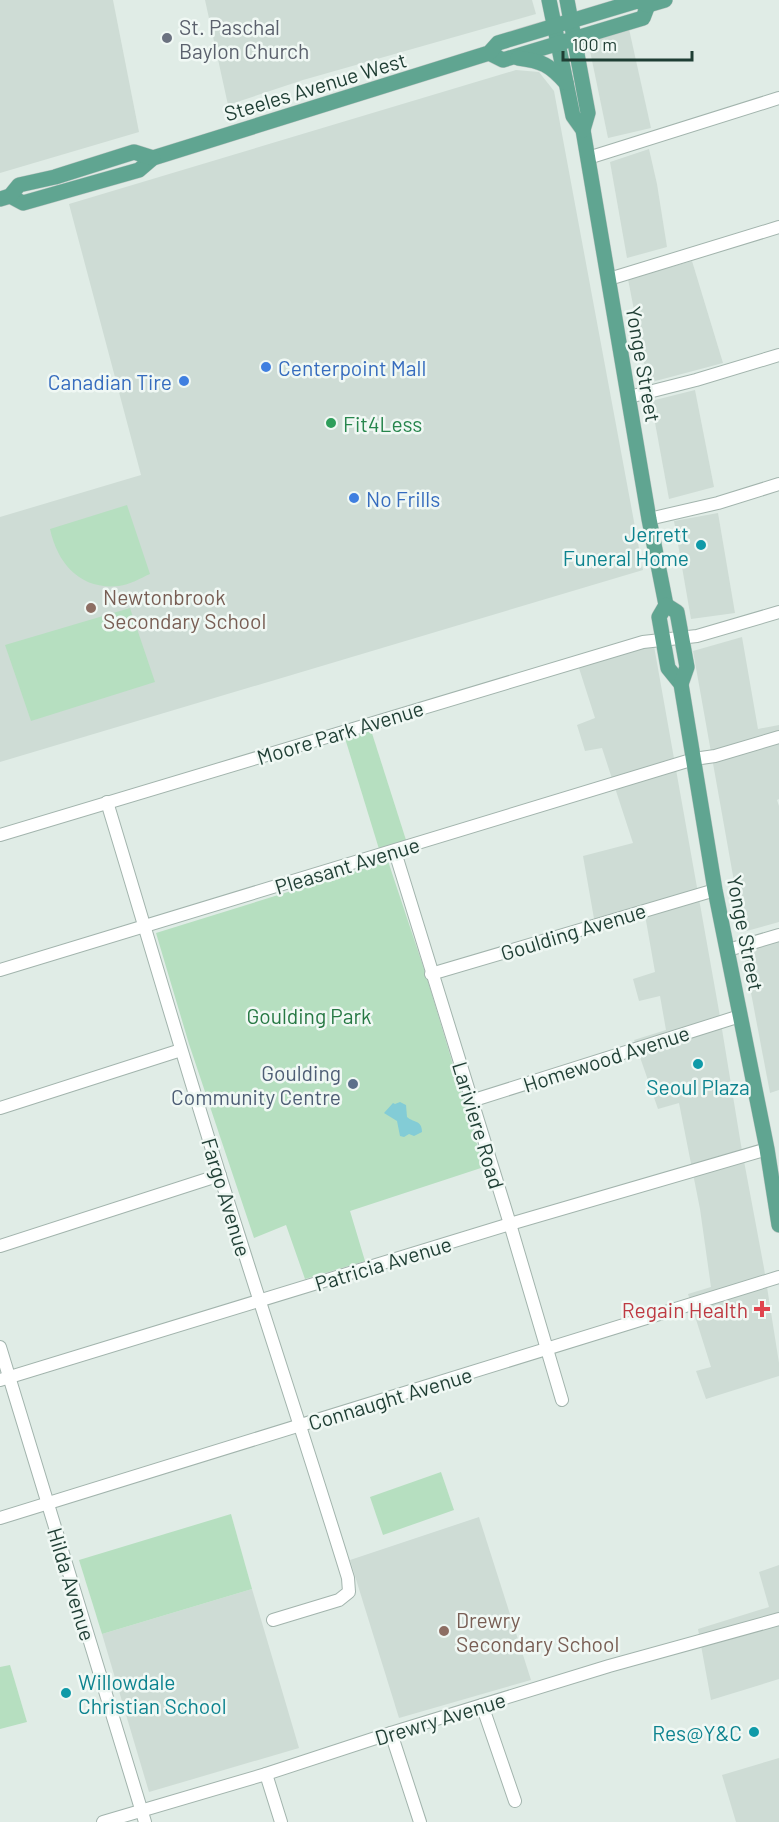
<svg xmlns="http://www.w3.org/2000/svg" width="779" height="1822" font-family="Barlow,sans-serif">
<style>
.built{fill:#cedcd5}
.green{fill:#b6dfc0}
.water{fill:#83ccd6}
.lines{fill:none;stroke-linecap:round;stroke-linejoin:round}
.minor-casing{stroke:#a2b4ad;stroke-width:14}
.major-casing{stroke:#c0c9c6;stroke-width:16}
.minor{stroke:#fff;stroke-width:12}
.major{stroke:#60a591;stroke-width:15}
.worship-dot{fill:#6b7280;stroke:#f0f8f4;stroke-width:2}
.shop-dot{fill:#3f7fe0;stroke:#f0f8f4;stroke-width:2}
.leisure-dot{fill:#2e9e5b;stroke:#f0f8f4;stroke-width:2}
.culture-dot{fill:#0f9aa8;stroke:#f0f8f4;stroke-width:2}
.education-dot{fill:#8d6e63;stroke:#f0f8f4;stroke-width:2}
.service-dot{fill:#5c6f8a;stroke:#f0f8f4;stroke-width:2}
.health-dot{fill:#e0444e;stroke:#f0f8f4;stroke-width:2}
.labels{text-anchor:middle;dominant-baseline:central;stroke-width:5;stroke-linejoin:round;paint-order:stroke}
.worship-label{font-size:21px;fill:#5b616d;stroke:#f0f8f4;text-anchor:start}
.street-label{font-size:21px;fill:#1f3e34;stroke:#f0f8f4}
.shop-label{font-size:21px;fill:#366cbe;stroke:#f0f8f4;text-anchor:start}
.leisure-label{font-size:21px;fill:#27864d;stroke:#f0f8f4;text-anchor:start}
.culture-label{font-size:21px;fill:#0d838f;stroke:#f0f8f4;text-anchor:end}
.education-label{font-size:21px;fill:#785e54;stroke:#f0f8f4;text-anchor:start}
.park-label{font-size:21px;fill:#267843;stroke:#f0f8f4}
.service-label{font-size:21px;fill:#4e5e75;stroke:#f0f8f4;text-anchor:end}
.health-label{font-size:21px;fill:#be3a42;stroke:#f0f8f4;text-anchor:end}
</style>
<rect width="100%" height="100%" fill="#e0ece6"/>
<g class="built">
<path d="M0,0H113L139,132L0,173Z"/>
<path d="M205,0H532L536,14L303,80L228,105Z"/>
<path d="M629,29L651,128L608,138L589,46L595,39Z"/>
<path d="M516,70L539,72L554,91L643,570L0,762V517L141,475L69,204Z"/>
<path d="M649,149L657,184L667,247L627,258L610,162Z"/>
<path d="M692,261L723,363L648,383L628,279Z"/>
<path d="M695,390L714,487L669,499L651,401Z"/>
<path d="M718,513L735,613L691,619L674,521Z"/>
<path d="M742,637L758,729L779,725V799L777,800L779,806V922L743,932L693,651Z"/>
<path d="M654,646L719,1011L741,1145L764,1268L779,1363V1376L706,1399L696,1371L711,1367L688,1294L711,1287L700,1209L679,1103L658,1109L634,1040L666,1030L660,996L639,1001L633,979L655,972L645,915L596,930L583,856L633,843L602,748L585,751L577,725L595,718L578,665Z"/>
<path d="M779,941V1090L770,1093L744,956L748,950Z"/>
<path d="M479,1517L531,1680L399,1718L350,1560Z"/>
<path d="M779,1565V1679L711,1700L698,1629L769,1607L759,1572Z"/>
<path d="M252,1589L299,1748L149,1792L102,1634Z"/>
<path d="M779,1758V1822H736L722,1775Z"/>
</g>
<g class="green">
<path d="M127,505L150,574C141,578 129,585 119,586C81,590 58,565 50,529Z"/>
<path d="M130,608L155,682L31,721L5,645Z"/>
<path d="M370,727L406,840L379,849L344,735Z"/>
<path d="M388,861L426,975L484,1167L350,1211L365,1261L305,1279L286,1225L254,1238L189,1044L156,933Z"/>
<path d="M441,1472L454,1510L383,1535L370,1497Z"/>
<path d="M231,1514L252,1589L102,1634L79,1560Z"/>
<path d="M10,1665L27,1722L0,1729V1667Z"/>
</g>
<path class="water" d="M400,1102L406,1105L407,1117C414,1123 422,1120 422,1132L414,1136L409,1134L404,1137L400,1136L397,1121L384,1113L393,1103L395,1104Z"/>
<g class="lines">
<g class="minor-casing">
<g id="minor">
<path d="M588,158L779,98"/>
<path d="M609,279L779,227"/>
<path d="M629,397L696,380L779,355"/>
<path d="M649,519L718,503L779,484"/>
<path d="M107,802C151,947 193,1092 239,1236C275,1350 313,1464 348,1578L349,1592L339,1600L273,1620"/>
<path d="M0,835L643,642L697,636L779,612"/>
<path d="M395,852L510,1224L562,1400"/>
<path d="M728,950L779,935"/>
<path d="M0,970L694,759L715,756L779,737"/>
<path d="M431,974L715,890"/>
<path d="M471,1101L740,1016"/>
<path d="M0,1108L181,1050"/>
<path d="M0,1246L220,1175"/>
<path d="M0,1347L145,1822"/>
<path d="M0,1380L510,1224L767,1149"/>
<path d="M0,1518L779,1277"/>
<path d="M482,1705L515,1801"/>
<path d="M391,1733L420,1822"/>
<path d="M266,1774L281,1822"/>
<path d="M103,1822L266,1774L391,1733L609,1666L779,1619"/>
</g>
</g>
<g class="major-casing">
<g id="major">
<path d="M549,0L573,116L583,130L649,519L666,605L659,617L668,668L681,684L715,890L767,1149L779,1225"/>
<path d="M567,0L588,113L583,130"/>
<path d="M489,53L503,60L643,18L648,5"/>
<path d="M518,58C542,61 550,65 566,83"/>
<path d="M10,196L23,203L139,170L153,158L489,53L498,43L637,1L648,5L665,0"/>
<path d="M0,199L10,196L19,185L55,177L134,152L153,158"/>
<path d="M666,605L677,612L687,667L681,684"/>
</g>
</g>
<use href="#minor" class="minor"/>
<use href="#major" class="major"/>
</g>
<circle class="worship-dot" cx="167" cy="38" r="6"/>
<g class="shop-dot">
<circle cx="266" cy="367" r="6"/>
<circle cx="184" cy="381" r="6"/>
<circle cx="354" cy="498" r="6"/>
</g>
<circle class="leisure-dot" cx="331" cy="423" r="6"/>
<g class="culture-dot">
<circle cx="701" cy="545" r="6"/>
<circle cx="698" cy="1064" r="6"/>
<circle cx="66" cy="1693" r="6"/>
<circle cx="754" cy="1732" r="6"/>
</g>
<g class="education-dot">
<circle cx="91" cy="608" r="6"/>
<circle cx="444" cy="1631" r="6"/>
</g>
<circle class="service-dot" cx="353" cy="1084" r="6"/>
<path class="health-dot" d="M759 1300h6v6h6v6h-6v6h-6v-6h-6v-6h6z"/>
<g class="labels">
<g class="worship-label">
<text x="179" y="26">St. Paschal<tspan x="179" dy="24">Baylon Church</tspan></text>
</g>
<g class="street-label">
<text transform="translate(315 86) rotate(-17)">Steeles Avenue West</text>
<text transform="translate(644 364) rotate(80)">Yonge Street</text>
<text transform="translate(340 732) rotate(-17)">Moore Park Avenue</text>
<text transform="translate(347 865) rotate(-17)">Pleasant Avenue</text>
<text transform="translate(573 931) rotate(-17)">Goulding Avenue</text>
<text transform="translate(746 933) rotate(79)">Yonge Street</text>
<text transform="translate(606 1058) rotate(-18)">Homewood Avenue</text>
<text transform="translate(479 1125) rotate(73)">Lariviere Road</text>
<text transform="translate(227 1197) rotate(73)">Fargo Avenue</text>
<text transform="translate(383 1263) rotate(-17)">Patricia Avenue</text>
<text transform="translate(390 1398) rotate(-17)">Connaught Avenue</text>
<text transform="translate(72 1584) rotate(73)">Hilda Avenue</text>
<text transform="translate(440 1718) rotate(-17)">Drewry Avenue</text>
</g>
<g class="shop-label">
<text x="278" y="367">Centerpoint Mall</text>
<text x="172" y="381" text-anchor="end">Canadian Tire</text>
<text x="366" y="498">No Frills</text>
</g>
<g class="leisure-label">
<text x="343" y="423">Fit4Less</text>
</g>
<g class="culture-label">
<text x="689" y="533">Jerrett<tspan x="689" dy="24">Funeral Home</tspan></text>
<text x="698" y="1086" text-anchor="middle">Seoul Plaza</text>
<text x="78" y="1681" text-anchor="start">Willowdale<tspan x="78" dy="24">Christian School</tspan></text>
<text x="742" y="1732">Res@Y&amp;C</text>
</g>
<g class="education-label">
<text x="103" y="596">Newtonbrook<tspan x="103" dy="24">Secondary School</tspan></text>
<text x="456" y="1619">Drewry<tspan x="456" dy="24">Secondary School</tspan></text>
</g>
<g class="park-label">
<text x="309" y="1015">Goulding Park</text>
</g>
<g class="service-label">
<text x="341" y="1072">Goulding<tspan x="341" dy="24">Community Centre</tspan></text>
</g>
<g class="health-label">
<text x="748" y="1309">Regain Health</text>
</g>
</g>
<path d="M563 51v9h129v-9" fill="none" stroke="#1f3e34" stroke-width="3"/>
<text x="572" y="51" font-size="18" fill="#1f3e34" stroke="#f0f8f4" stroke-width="4.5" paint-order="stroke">100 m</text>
</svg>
